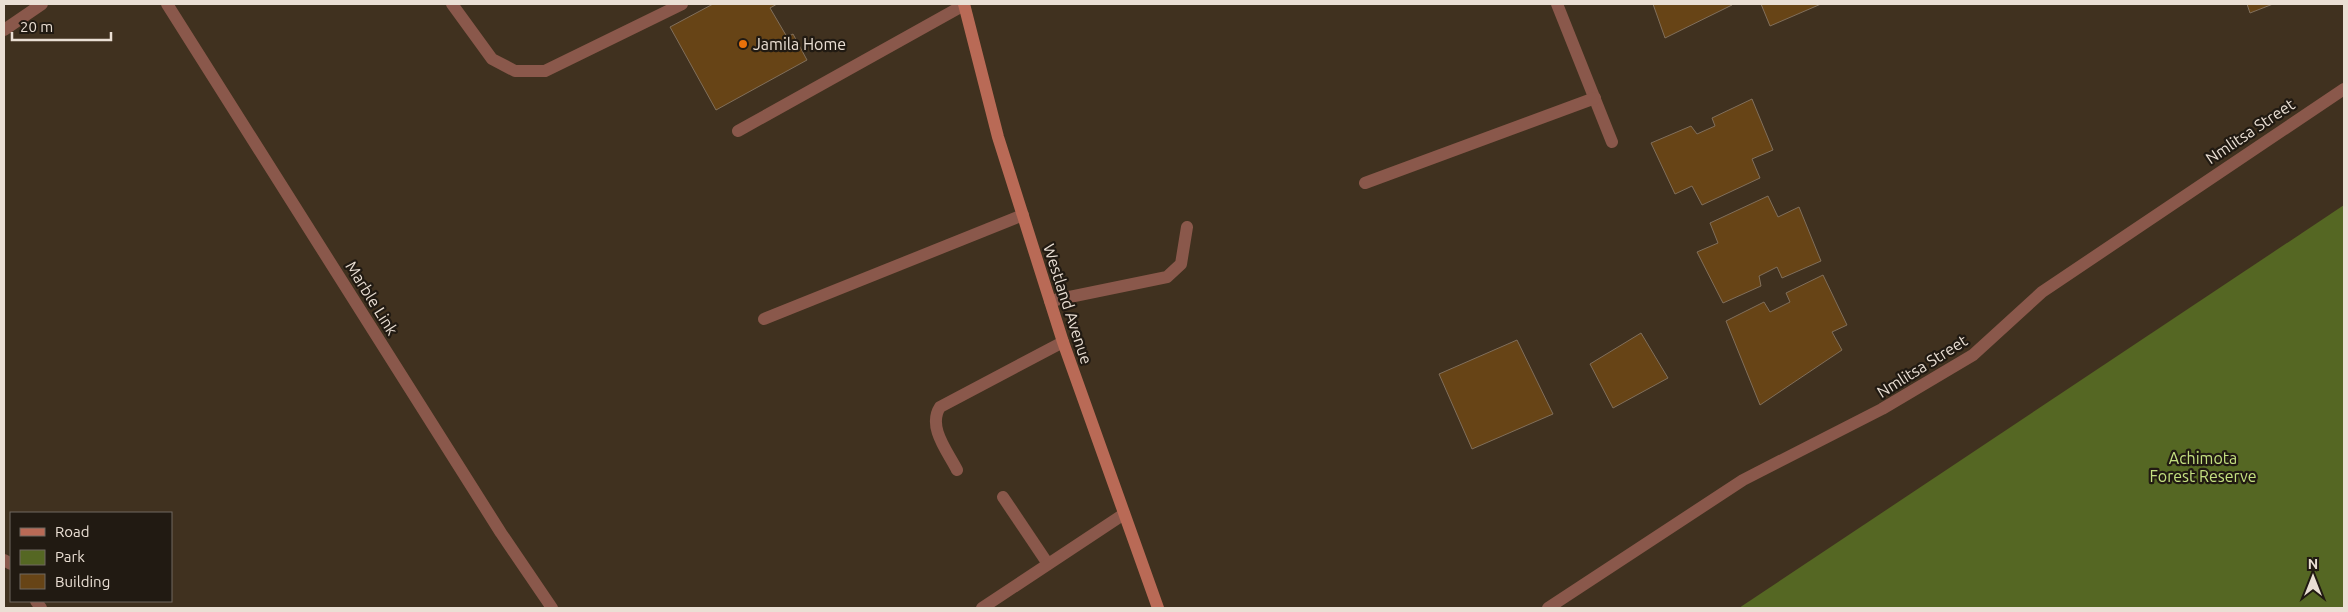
<svg xmlns="http://www.w3.org/2000/svg" width="2348" height="612" font-family="Ubuntu,sans-serif">
<style>
.green{fill:#556723}
.building{fill:#674416;stroke:#816f5b}
.lines{fill:none;stroke-linecap:round;stroke-linejoin:round}
.lane{stroke:#8a584b;stroke-width:12}
.street{stroke:#8a584b;stroke-width:12}
.secondary{stroke:#b96a56;stroke-width:12}
.food-dot{fill:#e8710a;stroke:#211a12;stroke-width:2}
.labels{text-anchor:middle;dominant-baseline:central;stroke-width:4.5;stroke-linejoin:round;paint-order:stroke}
.poi-label{font-size:16px;fill:#eadfd4;stroke:#211a12;text-anchor:start}
.street-label{font-size:16px;fill:#eadfd4;stroke:#211a12}
.park-label{font-size:16px;fill:#c4e080;stroke:#211a12}
</style>
<rect width="100%" height="100%" fill="#40311f"/>
<path class="green" d="M2344,205V608H1739Z"/>
<g class="building">
<path d="M713,4H777L770,8L787,37L793,34L807,60L716,110L670,27Z"/>
<path d="M1653,4H1731L1732,5L1665,38Z"/>
<path d="M1761,4H1821L1770,26Z"/>
<path d="M2247,4H2273L2250,13Z"/>
<path d="M1752,99L1773,150L1752,159L1760,178L1702,205L1692,186L1675,194L1651,143L1691,126L1697,134L1715,126L1712,118Z"/>
<path d="M1768,196L1778,217L1799,207L1821,261L1782,278L1777,267L1759,276L1761,286L1723,303L1697,252L1718,243L1710,223Z"/>
<path d="M1823,275L1847,325L1832,332L1842,350L1760,405L1726,321L1764,302L1770,312L1790,302L1786,293Z"/>
<path d="M1641,333L1668,378L1613,408L1590,364Z"/>
<path d="M1517,340L1553,414L1472,449L1439,374Z"/>
</g>
<g class="lines">
<g class="lane">
<path d="M452,4L492,59L515,71H545L682,4"/>
<path d="M738,131L964,5"/>
<path d="M1050,301L1167,277L1181,264L1187,227"/>
<path d="M764,319L1023,215"/>
<path d="M957,470C948,452 927,427 940,407L1063,342"/>
<path d="M1003,497L1048,564"/>
<path d="M982,608L1124,514"/>
</g>
<g class="street">
<path d="M167,4L501,533L552,608"/>
<path d="M1557,4L1612,142"/>
<path d="M4,30L42,4"/>
<path d="M1365,183L1595,98"/>
<path d="M4,560L11,564"/>
<path d="M36,601L41,608"/>
<path d="M1548,608L1743,480L1882,409L1973,355L2042,292L2344,89"/>
</g>
<path class="secondary" d="M964,4L998,137L1063,342L1158,608"/>
</g>
<circle class="food-dot" cx="743" cy="44" r="5"/>
<g class="labels">
<g class="poi-label">
<text x="753" y="44">Jamila Home</text>
</g>
<g class="street-label">
<text transform="translate(2250 131) rotate(-34)">Nmlitsa Street</text>
<text transform="translate(372 298) rotate(58)">Marble Link</text>
<text transform="translate(1068 304) rotate(72)">Westland Avenue</text>
<text transform="translate(1922 366) rotate(-32)">Nmlitsa Street</text>
</g>
<g class="park-label">
<text x="2203" y="458">Achimota<tspan x="2203" dy="18">Forest Reserve</tspan></text>
</g>
</g>
<rect width="2348" height="612" fill="none" stroke="#eadfd4" stroke-width="10"/>
<rect x="10" y="512" width="162" height="90" fill="#211a12" stroke="#716960"/>
<rect x="20" y="528" width="25" height="8" fill="#b96a56" stroke="#716960"/>
<text x="55" y="537" font-size="15" fill="#eadfd4">Road</text>
<rect x="20" y="550" width="25" height="15" fill="#556723" stroke="#716960"/>
<text x="55" y="562" font-size="15" fill="#eadfd4">Park</text>
<rect x="20" y="574" width="25" height="15" fill="#674416" stroke="#716960"/>
<text x="55" y="587" font-size="15" fill="#eadfd4">Building</text>
<g transform="translate(2313 577)" stroke="#211a12" stroke-width="4" paint-order="stroke">
<path d="M0-4L9 19L0 12L-9 19Z" fill="#eadfd4"/>
<text y="-8" font-size="14" font-weight="bold" text-anchor="middle" fill="#eadfd4">N</text>
</g>
<path d="M12 32v8h99v-8" fill="none" stroke="#eadfd4" stroke-width="2.5"/>
<text x="20" y="32" font-size="15" fill="#eadfd4" stroke="#211a12" stroke-width="4" paint-order="stroke">20 m</text>
</svg>
